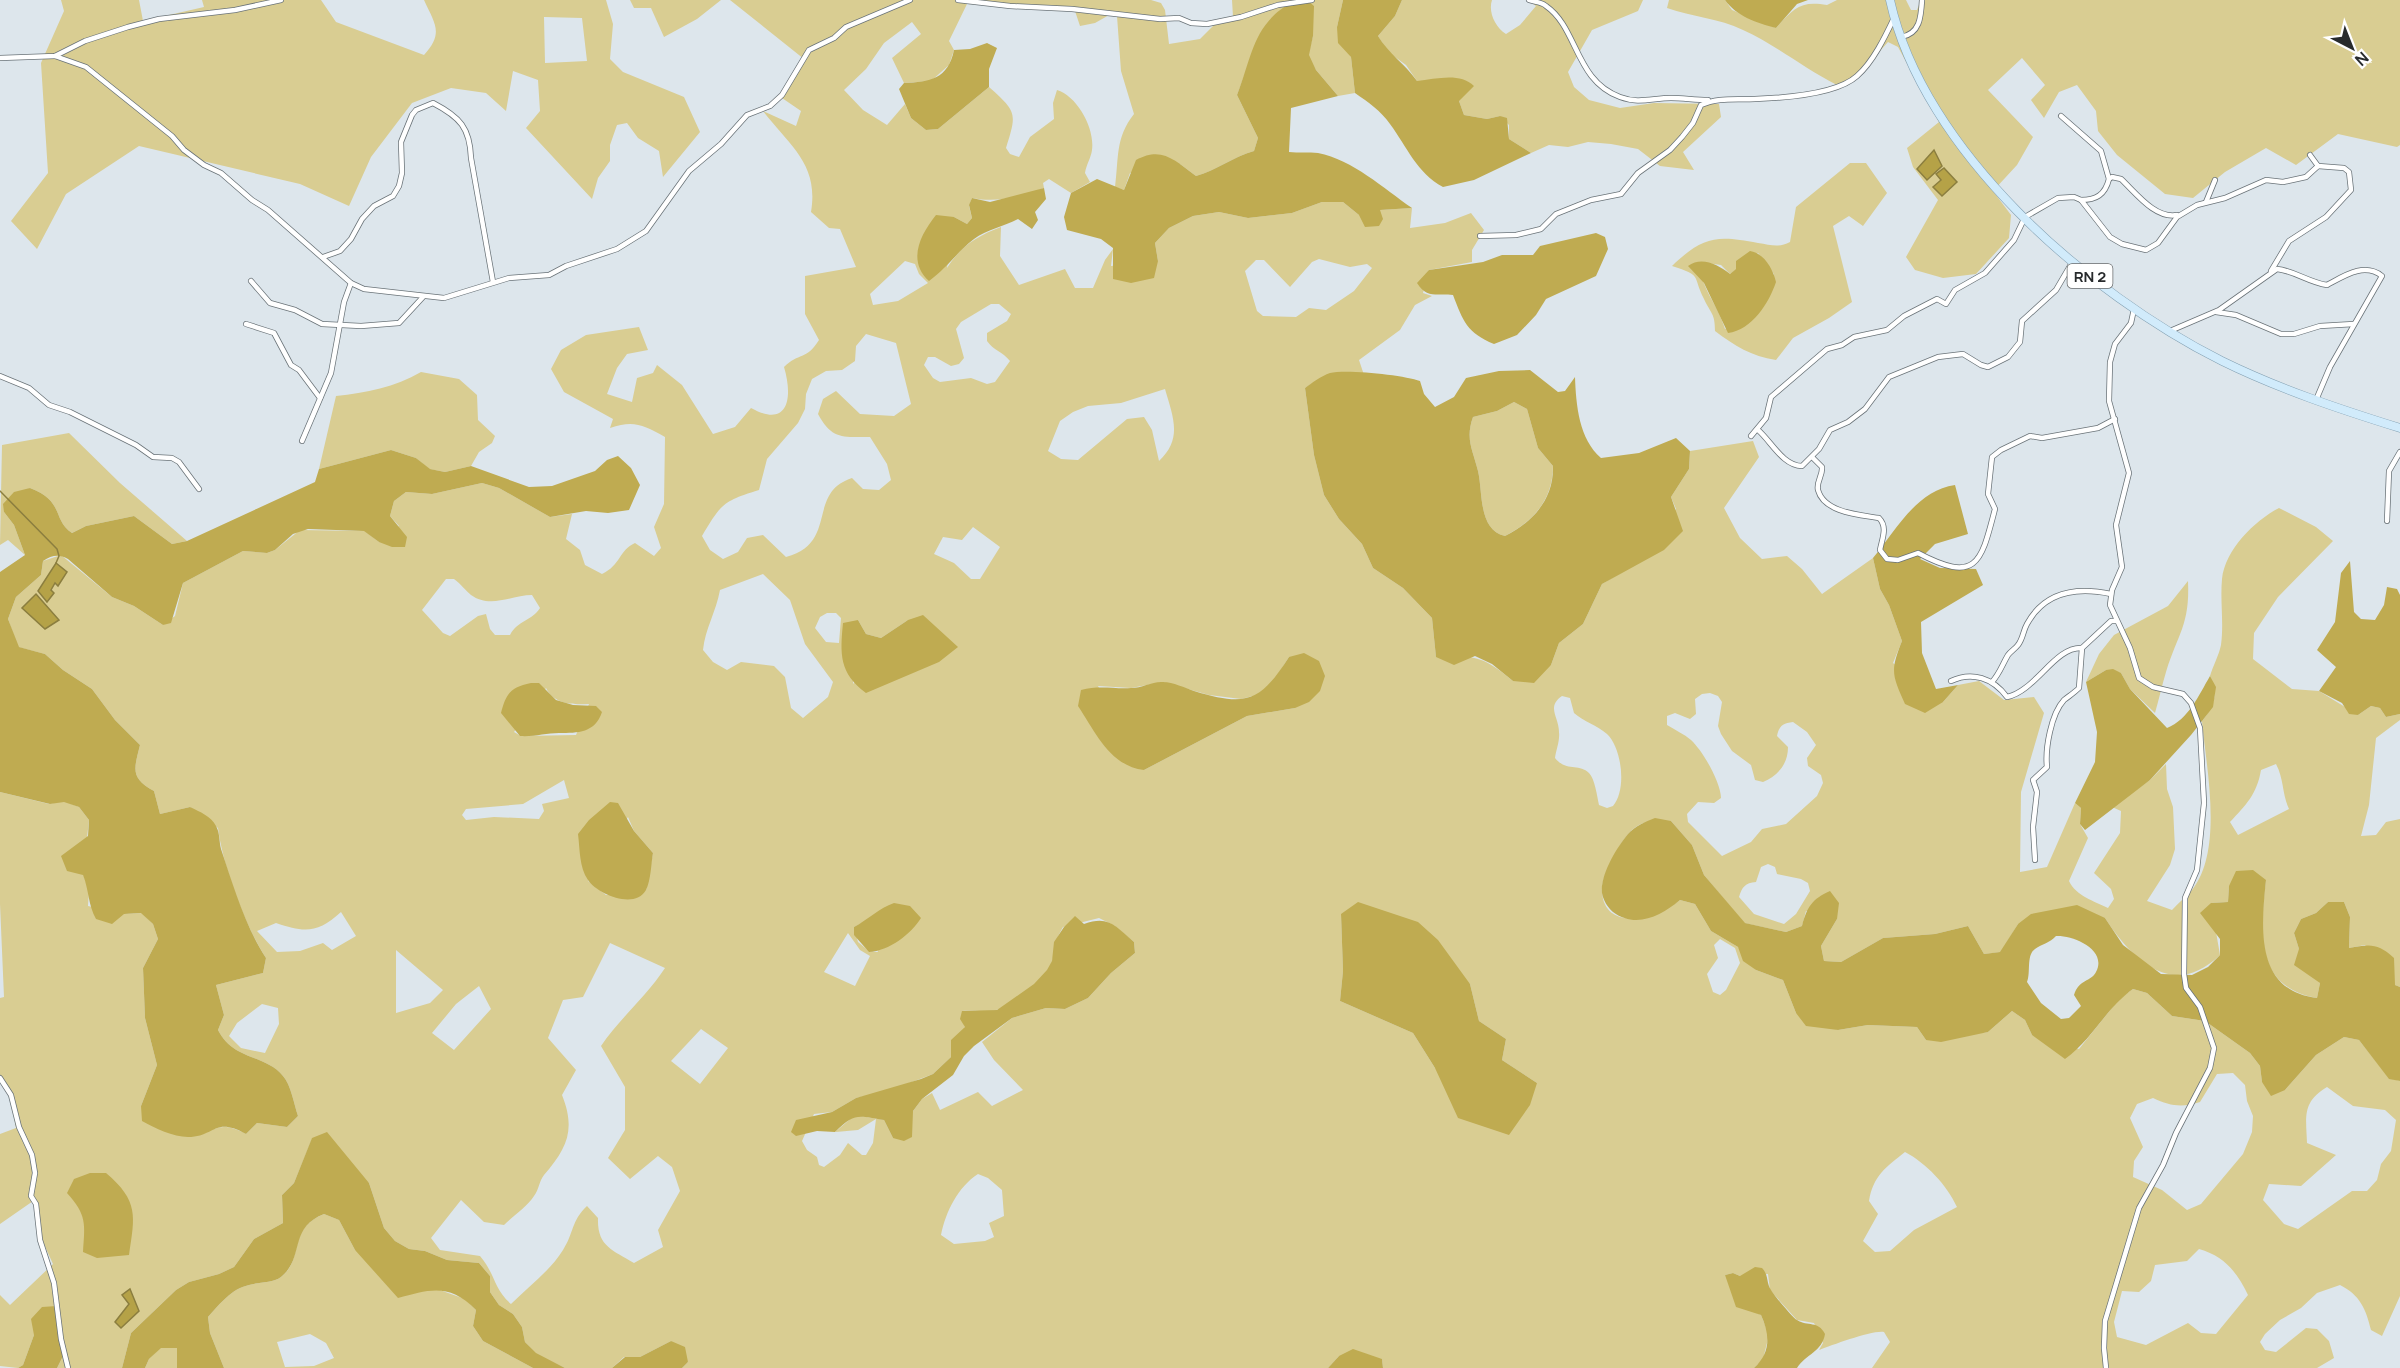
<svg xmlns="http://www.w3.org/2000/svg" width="2400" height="1368" font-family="Manrope,sans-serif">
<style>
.green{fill:#d9cd92;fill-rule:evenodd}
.forest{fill:#bfab51;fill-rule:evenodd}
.water{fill:#b5a247;stroke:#8b7e3f;stroke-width:1.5}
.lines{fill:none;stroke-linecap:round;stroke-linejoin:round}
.stream{stroke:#8b7e3f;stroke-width:1.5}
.minor-casing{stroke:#6a7378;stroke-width:6}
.primary-casing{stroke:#829fb1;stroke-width:9}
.minor{stroke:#fff;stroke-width:4.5}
.primary{stroke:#d1ebfb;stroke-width:8}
.labels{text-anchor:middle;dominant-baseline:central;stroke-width:6;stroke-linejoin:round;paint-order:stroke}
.shield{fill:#fff;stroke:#686b6c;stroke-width:1.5}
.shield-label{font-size:15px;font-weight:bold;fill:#282b2d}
</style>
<rect width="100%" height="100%" fill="#dde6ec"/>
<g class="green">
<path d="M61,0H139L143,21L204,7L202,0H321L336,22L424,55C444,33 435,24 424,0H606L613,24L610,59L623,72L684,97L700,132L663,177L659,151L638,138L627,123L617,125L610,145V161L598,178L592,199L526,128L540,111L538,80L513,71L506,111L486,93L451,88L412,103L371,157L349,206L300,184L139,146L66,194L37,249L11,221L48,173L41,63L64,11ZM544,17L582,18L587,61L545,63Z"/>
<path d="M630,0H721L697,19L664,37L651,8H634Z"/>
<path d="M730,0H1151L1161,3L1165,10L1169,44L1200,39L1217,22L1233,17L1232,0H1296C1260,19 1251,59 1237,95L1258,138L1254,151C1233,157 1217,170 1196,176L1180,164L1130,173L1124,190L1115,187C1119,158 1115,138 1134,114L1121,71L1117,16L1111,14L1095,23L1080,26L1075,11L1035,5L967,4L949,41L954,50L949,65L931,81L904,83L892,58L921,34L912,22L884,43L866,69L844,90L863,110L887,125L905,104L911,118L926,130L938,129L989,87C1017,112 1017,113 1006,148L1010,154L1019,157L1030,137L1054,119L1053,103L1057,90C1077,96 1095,128 1092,150C1091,158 1086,165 1085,173L1090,182L1071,193L1049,179L1043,183L1044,188C1020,197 997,203 972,198L969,206L972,218L967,224L954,217L947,268C961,246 977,236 1001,227L1000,256L1019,285L1065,269L1075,288H1093L1105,260L1113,249L1111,266L1158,261L1155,243L1169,228L1193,216L1219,212L1248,218L1292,213L1322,202H1343L1359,215L1380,210L1412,208L1410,228L1445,223L1471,213L1484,230L1472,250V262L1429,270L1423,293L1432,296L1415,305L1400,330L1359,360L1364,375C1340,370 1325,375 1305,388L1314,455L1324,495L1339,519L1362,544L1373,568L1403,588L1432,618L1436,657C1476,656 1481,655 1513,681L1551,665L1559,643L1583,624L1602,584L1632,566L1676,509L1671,497L1689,469L1690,451L1753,441L1759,457L1724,508L1740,538L1762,559L1787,556L1802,569L1822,594L1873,558L1880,589L1889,605L1902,641L1893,663L1943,702L1958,685L1979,681L2004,700L2034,697L2044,713L2021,792L2020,872L2047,867L2075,803L2081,808L2080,824L2088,838L2069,881C2076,896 2094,901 2108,908L2114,899L2111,889L2094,873L2120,833L2121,811L2112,807L2150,780L2166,764L2167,789L2173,807L2175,849L2170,865L2147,901L2172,910C2178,903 2186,897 2192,890C2224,850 2206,767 2202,721C2214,706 2219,694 2210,676C2213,666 2219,655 2221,645C2224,623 2220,601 2222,579C2225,550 2254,521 2279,508L2316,527L2333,541L2278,597L2254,633L2253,659L2292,689L2319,691L2358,715L2371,706L2380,708L2386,717L2400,714V720L2376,738L2369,805L2361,836L2376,835L2386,822L2400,819V987L2395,985L2365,945L2349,948L2350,917L2344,902H2328L2316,913L2301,919L2294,933L2299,949L2320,983L2317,998C2254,987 2260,931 2266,880L2229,886L2228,902L2211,903L2220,955C2173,1000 2133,961 2105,918L2018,924L2001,952L1984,954L1968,926L1935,934L1883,938L1841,962L1824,961L1821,946L1837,919L1806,911L1802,926L1786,932L1744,923L1704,875L1692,845L1671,821C1662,822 1647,820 1639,825C1629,830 1621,843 1616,853C1610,865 1601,878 1602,892C1605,934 1659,917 1680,900L1695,904L1711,931L1738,947L1756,970L1783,980L1796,1013L1838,1030L1868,1025L1917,1027L1926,1040L1988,1032L2012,1011L2025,1020L2032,1035L2079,1049L2120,998L2133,989L2147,993L2172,1016L2205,1021L2250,1053L2260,1066L2262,1082L2285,1090L2316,1055L2344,1037L2359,1040L2389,1078L2400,1081V1296L2382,1336L2371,1330C2366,1309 2360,1295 2340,1285L2317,1293L2301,1308L2280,1320L2265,1334L2260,1342L2265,1350L2276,1352L2306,1328L2317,1329L2329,1341L2334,1358L2317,1368H1872L1890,1342L1884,1332C1872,1330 1833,1345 1819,1350L1823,1343L1814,1323L1797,1320L1770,1290L1768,1274L1740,1276L1733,1273L1725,1275L1753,1311L1761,1315L1769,1335L1763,1359L1754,1368H1383L1382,1359L1339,1356L1328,1368H682L688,1362L671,1341L640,1357H624L612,1368H565L536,1354L525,1342L522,1327L513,1314L499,1305L490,1292V1276L479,1263L447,1260L425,1251L409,1249L395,1241L384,1228L369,1183L312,1139L294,1183L282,1195L283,1223L254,1239L234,1267L219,1274L189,1282L176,1290L131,1333L122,1368H57L64,1354L34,1335L23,1365L18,1368L0,1366V1295L10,1305L53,1264L37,1229L36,1199L0,1224V1134L16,1128L10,1092L0,1079V998L4,997L0,904V792L49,804L64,801L79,807L89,820L83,874L89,890L88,906L124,914L142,913L153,924L158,939L143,968L145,1018L157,1065L141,1106L201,1135C218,1125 228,1124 246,1134L257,1123L287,1127L298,1116C294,1104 291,1085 283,1076C265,1054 234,1061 218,1030L224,1015L216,985L263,973L266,958C245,925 223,867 218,828L190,807L160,814L154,791C130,778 134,769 140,745L115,720L92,689L63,670L45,654L18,647L8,619L16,597L41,575L43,561L61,555L112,597L134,606L163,625L175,616L183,583L243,551L267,553L275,550L300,530L365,531L379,542L399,526L390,516L394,501L406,492L432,494L482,483L499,488L550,517L572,514L566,539L580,550L585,565L602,574C621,565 619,550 635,543L654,556L661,548L654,527L664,504L665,437C643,425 634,420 610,428L613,419L564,392L551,369L561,350L586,335L639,327L648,350L627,354L617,368L607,394L632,402L637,378L653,373L657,365L682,385L713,434L735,427L751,408C789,429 793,397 784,367C799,352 806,361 819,340L805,314V276L856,267L840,229L829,228L811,212C819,164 790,146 763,111L796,126L801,111L782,98L804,59ZM1319,259L1350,267L1367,264L1372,268L1354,291L1326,310L1309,308L1296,317L1263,316L1257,311L1245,271L1256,260H1264L1290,287L1312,262ZM905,261L915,264L919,274L928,283L898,301L873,305L870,294ZM991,304H999L1011,314L1007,321L987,333V341C993,350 1003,352 1010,361L995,382L987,384L971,378L940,382L933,378L924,365L928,357H935L951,366L959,364L964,358L956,329L961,322ZM866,334L896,343L911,404L894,416L860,414L836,391L823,399L818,414C832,440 843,437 870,437L887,464L891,480L879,490L863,489L852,478C806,493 839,543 786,557L763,535L747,538L738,552L723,559L710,550L702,536C721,504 723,501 759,490L767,459L798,423L805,409L806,394L812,379L826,371L842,370L855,361L856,346ZM1165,389C1173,417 1183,439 1159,461L1152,430L1144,417L1127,419L1078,460L1061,459L1048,451L1060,421L1073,412L1088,406L1121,403ZM973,527L1000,547L980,579H971L954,563L934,554L943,537L962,540ZM763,574L790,600L805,644L833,682L828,697L803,718L791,708L785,677L774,666L741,662L727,670L713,662L703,650C705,629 716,612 720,590ZM446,579H454C461,584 466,591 471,595C490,609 513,595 532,595L540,608C532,621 518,620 510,635H495L490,629L486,614L478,616L450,636L443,633L422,610ZM827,613H836L841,618L839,643L826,642L815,628L820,617ZM858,620L866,634L881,638L908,620L853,684ZM1289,657L1295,708L1247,716L1144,770L1098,686L1131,688L1163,682L1209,695L1241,699L1257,695L1271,685ZM546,688C554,704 572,705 589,704L576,735L521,736L514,732ZM1710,693L1718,696L1722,702L1718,726L1721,734L1732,751L1751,765L1755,780L1763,782C1777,776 1788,765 1788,747L1777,736C1779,726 1783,723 1793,722L1807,732L1816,745L1807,758L1808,766L1821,775L1823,783L1817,796L1786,824L1762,829L1751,842L1722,856L1688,822L1687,814L1698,802L1714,803L1721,798C1721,783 1703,751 1691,740C1684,734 1675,730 1667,725V716L1675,713L1690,719L1696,714L1695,699L1702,694ZM1562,696L1570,698L1574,713C1584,722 1597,725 1607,734C1622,748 1627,790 1613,806L1607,808L1599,805C1597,796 1595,779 1589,773C1579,763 1566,772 1555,758C1556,750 1560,741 1559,732C1559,717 1546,707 1562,696ZM2276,764C2284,779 2282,794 2289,809L2238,835L2230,822C2246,805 2257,794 2261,770ZM564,780L569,798L542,804L544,811L539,819L494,817L466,820L462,815L466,809L523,804ZM628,817L634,831L653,853L646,890L606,895L588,881ZM1768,864L1775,867L1777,874L1801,879L1808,883L1810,891L1796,914L1784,924L1754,914L1739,897C1742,887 1745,883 1756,882L1761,867ZM341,912L356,936L332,950L323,943L300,951L277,952L257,931L276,923C305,933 318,933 341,912ZM1341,914L1470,984L1479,1021L1506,1039L1502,1060L1537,1083L1435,1068L1413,1033L1340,1001L1343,971ZM1099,918L1115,926L1134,942L1135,953L1111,973L1088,998L1065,1009L1046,1008L1012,1018L982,1042L994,1060L1023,1090L992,1106L978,1092L940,1110L932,1093L922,1099L893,1138L884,1120L855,1115L835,1132L858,1130L876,1119L873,1143L866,1155H862L848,1143L840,1155L824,1167L819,1165L817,1157L807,1150L802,1141L814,1114L832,1112L856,1098L888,1091L933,1074L951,1057L965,1027L962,1011C973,1010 989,1013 1000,1009C1017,1003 1046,979 1052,962C1057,945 1053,944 1063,927ZM868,920L878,952H870L858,942L854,927ZM848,933L860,950L870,956L855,986L824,972ZM1720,939L1735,948L1740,963L1726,990L1720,995L1713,992L1707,974L1718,958L1714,945ZM610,943L665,968C646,997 620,1018 601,1046L625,1087V1130L608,1158L630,1179L658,1156L672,1167L680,1191L658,1230L663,1247L634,1263C612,1250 597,1246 598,1218L587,1206C571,1221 574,1233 563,1250C550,1271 528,1287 511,1304C493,1288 496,1275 480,1256L440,1250L431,1238L461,1200L484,1222L504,1225C513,1216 527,1207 534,1196C539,1190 539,1181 544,1175C567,1148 576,1130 562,1095L576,1070L548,1038L563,1000L583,997ZM396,950L443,990L430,1003L396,1013ZM479,986L491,1009L454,1050L432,1033L456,1004ZM262,1004L278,1008L279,1024L265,1053L241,1048L229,1036L237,1023ZM701,1029L728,1048L700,1084L671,1061ZM2233,1073L2245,1085L2247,1101L2253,1116L2252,1132L2243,1154L2201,1204L2187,1210L2162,1190L2133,1177L2134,1161L2143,1147L2130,1118L2137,1104L2153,1098C2170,1106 2182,1108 2200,1102L2217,1074ZM2327,1087L2353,1106L2385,1110L2396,1120L2391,1151L2381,1164L2377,1180L2367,1191H2352L2298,1229L2284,1224L2263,1200L2269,1184L2301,1186L2336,1155L2307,1143C2306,1116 2302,1102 2327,1087ZM1905,1152C1926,1163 1947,1185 1957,1207L1914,1230L1890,1251L1875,1252L1863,1241L1878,1214L1869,1201C1873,1176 1886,1167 1905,1152ZM978,1174L988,1178L1002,1190L1004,1216L989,1223L994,1237L985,1241L954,1244L941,1235C946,1211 958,1187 978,1174ZM2199,1249C2224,1256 2237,1272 2248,1295L2216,1334L2201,1333L2188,1323L2146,1345L2117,1337L2114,1322L2122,1291L2139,1292L2151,1281L2155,1265L2187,1261Z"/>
<path d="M1307,0H1343L1337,27L1351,57L1355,93L1338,96L1316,70L1308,55L1313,36Z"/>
<path d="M1402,0H1492C1488,12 1495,27 1506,34L1520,25L1536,6L1528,0H1643L1638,11L1592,30L1568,72L1574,87L1589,100L1620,108L1654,103L1719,104L1721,117L1683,152L1694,170L1660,166L1638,149L1611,144L1588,142L1568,147L1549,145L1531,153L1509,139V125L1500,116L1487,119L1464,115L1459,101L1417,81L1406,65L1388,52L1378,36L1395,16Z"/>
<path d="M1669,0H1725L1732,10L1776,28C1793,9 1800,0 1827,5L1837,0H1906L1911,10H1917L1921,0H2400V145L2397,147L2338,134L2296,165L2266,148L2225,172L2193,198L2165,194L2117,155L2098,131L2096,111L2077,85L2059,92L2044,118L2031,100L2045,85L2022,58L1988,90L2033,137L2017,165L1993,191L2011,215L2009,238L1976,274L1943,278L1915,270L1906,257L1938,200L1913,167L1907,148L1939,122L1898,47L1888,42L1855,79L1837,85C1805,69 1776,45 1743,30C1719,18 1692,17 1667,8Z"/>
<path d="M1850,163H1866L1887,193L1863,226L1849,216L1833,226L1852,302L1829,318L1793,338L1776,360C1751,356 1735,346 1715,331C1715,313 1711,314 1704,299C1692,275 1703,276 1672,266C1703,236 1717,235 1758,243C1771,245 1779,248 1790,242L1796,207ZM1758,253L1774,274C1764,314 1763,313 1725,329C1718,305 1700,287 1699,262L1721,265L1730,274Z"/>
<path d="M421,372L459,379L477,395L478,420L495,436L492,443L479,452L471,466L445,472L429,469L416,458L391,450L319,469L336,396C366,393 395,387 421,372Z"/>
<path d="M1514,402L1527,409L1538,448L1553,466C1553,499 1534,521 1505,536C1478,530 1483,492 1478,471C1473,450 1465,439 1473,417L1497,411Z"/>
<path d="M69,433L120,483L187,541L172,544L134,516L86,526L72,533C52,520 65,501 30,488L4,504V512L14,525L25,555L8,540L0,545L2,445Z"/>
<path d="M2188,581C2190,625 2178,633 2166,672C2162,685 2159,699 2155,713L2130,689L2121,673L2106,670L2086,682L2099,654L2114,635L2168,606Z"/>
<path d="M324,1214L339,1220L355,1250L434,1288L465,1299L476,1310L473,1326L483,1341L533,1368H224L210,1333L208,1317C220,1304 231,1289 249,1285C258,1282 273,1283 281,1277C305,1259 286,1229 324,1214ZM310,1334L326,1343L334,1358L314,1366L285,1367L277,1342Z"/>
<path d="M160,1348H177V1368H145L149,1359Z"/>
</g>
<g class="forest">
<path d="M1296,0H1307L1314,6L1313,36L1309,55L1316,70L1338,96L1291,108L1289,152C1298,153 1309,152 1318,153C1353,160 1383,188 1412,208L1380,210L1383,219L1379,226L1365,227L1359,215L1343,202H1322L1292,213L1248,218L1219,212L1193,216L1169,228L1155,243L1158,261L1154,278L1131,283L1113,279V248L1101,239L1067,230L1064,217L1071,193L1097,179L1124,190L1136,160C1162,146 1174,160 1196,176C1217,170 1233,157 1254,151L1258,138L1237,95C1253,54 1253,22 1296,0Z"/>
<path d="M1343,0H1402L1395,16L1378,36C1389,54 1405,64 1417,81C1436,79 1460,72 1474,86L1459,101L1464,115L1487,119L1500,116L1507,118L1509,139L1531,153L1474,180L1443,187C1417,173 1407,147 1390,124C1381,111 1368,102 1355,93L1351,57L1338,43L1337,27Z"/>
<path d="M1725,0H1808L1797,4L1776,28C1757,23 1736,16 1725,0Z"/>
<path d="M987,43L997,48L989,69V87L938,129L926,130L911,118L899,89L904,83C930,82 948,79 954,50L970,49Z"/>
<path d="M1044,188L1046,199L1035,212L1038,220L1032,229L1018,219C1005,226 986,230 974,239C957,252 947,268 929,281C907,261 920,235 936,215L954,217L967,224L972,218L969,205L972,198L990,202Z"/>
<path d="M1596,233L1605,237L1608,249L1596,276L1546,299L1536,315L1517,335L1494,344C1467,333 1463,321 1453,295C1436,293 1427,299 1417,283L1429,270L1483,262L1502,255H1533L1540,246Z"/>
<path d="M1750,251C1764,253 1773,269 1776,282C1769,303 1752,330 1728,333L1704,283L1688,266C1702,256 1718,265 1730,274L1736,269V261Z"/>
<path d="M1530,370L1558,392L1565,391L1575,377C1576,405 1579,439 1601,458L1639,453L1676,438L1690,451L1689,469L1671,497L1683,531L1664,550L1602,584L1583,624L1559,643L1551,665L1534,683L1513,681L1492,664L1475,656L1454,665L1436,657L1432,618L1403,588L1373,568L1362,544L1339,519L1324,495L1314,455L1305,388C1312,383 1321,376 1330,373C1346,369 1404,375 1420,381L1424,394L1435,407L1454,397L1466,378L1499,371ZM1514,402L1527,409L1538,448L1553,466C1554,499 1533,522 1505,536C1478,530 1483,492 1478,471C1473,450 1465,439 1473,417L1497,411Z"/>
<path d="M391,450L416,458L430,469L445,472L471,466L529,487L552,486L595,471L607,460L618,456L631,468L640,485L629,510L608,513L586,511L550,517L499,488L482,483L432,494L406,492L394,501L390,516L407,537L405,547H392L379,542L364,531L308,529L293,534L275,550L267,553L243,551L183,583L171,623L163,625L134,606L112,597L68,559C59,554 52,555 43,561L41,575L16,597L8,619L19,647L45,654L63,670L92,689L115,720L140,745C134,769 130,778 154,791L160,814L190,807C200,812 211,816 216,826C220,833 219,842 221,849C233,885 245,926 266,958L263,973L216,985L224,1015L218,1030C234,1061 265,1054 283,1076C291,1085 294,1104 298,1116L287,1127L257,1123L246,1134C214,1116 215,1137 188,1137C173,1137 155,1128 142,1121L141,1106L157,1065L145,1018L143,968L158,939L153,924L141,913L124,914L112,924L96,919C88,905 89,890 83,875L67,871L61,856L88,836L89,820L79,807L64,802L50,804L0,792V572L25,555L14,525L4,512L3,504L14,492L30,488C65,501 52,520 72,533L86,526L134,516L172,544L187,541L315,482L319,469Z"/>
<path d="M1955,485L1968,534L1935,544L1920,559L1940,568L1976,569L1983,585L1921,622L1922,653L1936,689L1958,685L1943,702L1925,713L1905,704C1892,675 1890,671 1902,641L1889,605L1880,589L1873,558C1896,530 1916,491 1955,485Z"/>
<path d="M2350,561L2354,612L2361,619L2375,620L2384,605L2387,587L2397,589L2400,595V714L2386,717L2380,708L2371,706L2358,715L2349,714L2342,703L2319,691L2336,667L2317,650L2335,622L2341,573Z"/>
<path d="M923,615L958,647L939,662L866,693C839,673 840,654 843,623L858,620L866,634L881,638L908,620Z"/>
<path d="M1304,653L1319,661L1325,676L1320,691L1309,702L1295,708L1247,716L1144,770C1110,766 1096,733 1078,706L1081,690C1099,685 1113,689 1131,688C1142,688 1153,681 1163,682C1173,682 1185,688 1194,691C1247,707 1260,702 1289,657Z"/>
<path d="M2113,669L2121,673L2130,689L2167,728C2188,720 2199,695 2210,676L2216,687L2213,707L2191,735L2150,780L2085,830L2080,824L2081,808L2075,803L2095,762L2097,732L2086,682L2106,670Z"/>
<path d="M531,683H539L556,700L573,705L596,706L602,712C595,733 578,733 559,733C546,733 534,737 520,736L501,713C506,693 511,687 531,683Z"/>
<path d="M610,802L618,803L634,831L653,853C651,864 651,880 646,890C635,910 597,894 588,880C579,867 580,849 578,834L589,820Z"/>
<path d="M1655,818L1671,821L1692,845L1704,875L1745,923L1786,932L1802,926C1807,907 1812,899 1830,891L1839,903L1837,919L1821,946L1824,961L1841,962L1883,938L1935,934L1968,926L1984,954L2000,952L2018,924L2031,914L2077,905L2105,918L2123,945L2161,974L2192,975L2208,967L2220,955V939L2200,913L2211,903L2228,902L2229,886L2236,871L2253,870L2266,880C2261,928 2255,991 2317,998L2320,983L2294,965L2299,949L2294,933L2301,919L2316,913L2328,902H2344L2350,917L2349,948C2370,944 2378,943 2394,958L2395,985L2400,987V1081L2389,1079L2359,1040L2344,1037L2316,1055L2285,1090L2271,1096L2262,1082L2260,1066L2250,1053L2205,1021L2172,1016L2147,993L2133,989C2106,1008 2092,1040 2065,1059L2032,1035L2025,1020L2012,1011L1988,1032L1941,1042L1926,1040L1917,1027L1868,1025L1838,1030L1806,1026L1796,1013L1783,980L1756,970L1743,961L1738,947L1711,931L1695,904L1680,900C1661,916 1636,929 1613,912C1608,908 1603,900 1602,893C1600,875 1617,847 1628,834C1635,826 1645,822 1655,818ZM2056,936C2072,935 2108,949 2096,972C2091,982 2079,979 2074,995L2081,1006L2069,1018L2061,1019L2041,1003L2027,982C2031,973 2026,955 2035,949C2042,944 2050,943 2056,936Z"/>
<path d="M1358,902L1418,922L1438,940L1470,984L1479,1021L1506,1039L1502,1060L1537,1083L1530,1105L1509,1135L1458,1118L1435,1068L1413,1033L1340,1001L1343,971L1341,914Z"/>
<path d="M894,903L910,906L921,918C911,934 889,951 869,952L854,935V927C869,919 879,908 894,903Z"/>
<path d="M1075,916L1084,924C1109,915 1115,926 1134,942L1135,953L1111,973L1088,998L1065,1009L1046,1008L1012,1018L974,1046L964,1056L953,1075L922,1099L913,1111L912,1137L904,1141L893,1138L884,1120C858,1116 855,1112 835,1132L817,1131L796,1136L791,1132L796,1120L832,1112L856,1098L921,1079L933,1074L951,1057V1040L965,1027L960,1019L962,1011L997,1010L1034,984L1047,970L1052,961L1054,942L1064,927Z"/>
<path d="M327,1132L369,1183L384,1228L395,1241L409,1249L425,1251L447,1260L479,1263L490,1276V1292L499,1305L513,1314L522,1327L525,1342L536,1353L565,1368H533L483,1341L473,1326L476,1310C450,1283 430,1289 398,1298L355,1250L339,1220L324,1214C288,1228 305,1258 281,1277C273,1283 258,1282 249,1285C231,1289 220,1304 208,1317L210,1333L224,1368H177V1348H161L149,1359L145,1368H122L131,1333L176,1290L189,1282L219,1274L234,1267L254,1239L283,1223L282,1195L294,1183L312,1138Z"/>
<path d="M90,1173H106C139,1201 135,1216 129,1255L97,1258L83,1252C85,1224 87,1215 67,1193L74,1179Z"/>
<path d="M1755,1267L1762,1268C1769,1275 1766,1283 1771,1290C1773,1294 1793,1318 1797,1320C1808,1327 1818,1320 1825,1334C1822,1352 1806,1354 1797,1368H1754C1771,1352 1770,1335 1761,1315L1736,1307L1725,1275L1733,1273L1740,1276Z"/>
<path d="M57,1306L64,1354L57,1368H18L23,1365L34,1335L31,1319L42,1307Z"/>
<path d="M671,1341L685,1347L688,1362L682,1368H612L625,1357H640Z"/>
<path d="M1353,1349L1382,1359L1383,1368H1328L1339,1356Z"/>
</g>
<g class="water">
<path d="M1934,150L1942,166L1927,180L1917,169Z"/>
<path d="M1944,168L1957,182L1942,196L1933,187L1941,180L1936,174Z"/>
<path d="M56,563L67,572L58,586L55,583L51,590L54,593L47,602L38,591Z"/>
<path d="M36,594L59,620L45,629L22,608Z"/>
<path d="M130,1289L139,1311L121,1328L115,1322L129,1304L122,1295Z"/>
</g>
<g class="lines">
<path class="stream" d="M0,491L57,549L59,556L56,563"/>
<g class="minor-casing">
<g id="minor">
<path d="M958,0L1010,6L1072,9L1160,19L1179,18L1191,23L1207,24L1241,17L1278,5L1312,0"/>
<path d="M1529,0C1534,2 1542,2 1546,6C1578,28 1575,81 1620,97C1638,104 1653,98 1671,98C1683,98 1695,100 1708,100"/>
<path d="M1901,37C1920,34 1921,17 1922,0"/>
<path d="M55,56L86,67L172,136L184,150L204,165L221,173L252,200L268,210L351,283L364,289L444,298L509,278L549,275L566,266L617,249L646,231L689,171L721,144L747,115L770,106L782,95L809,50L834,38L846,27L910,0"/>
<path d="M0,58L55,56L85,41L128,27L159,19L235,10L281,0"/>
<path d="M2061,116L2101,151L2109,179"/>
<path d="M2310,155L2318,166"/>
<path d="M2081,200C2096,200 2105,195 2109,179L2112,177L2121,179C2136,193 2155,219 2177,215"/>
<path d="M2206,202L2215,180"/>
<path d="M1480,236L1516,235L1541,229L1556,214L1591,200L1621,194L1638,173L1670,150L1682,137L1693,123L1701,105C1718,97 1736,100 1755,99C1782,98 1836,95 1857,76C1873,62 1885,37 1894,18"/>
<path d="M323,257L340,251L351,239L362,219L374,206L393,196L399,186L402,173L401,142L412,115L416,110L433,103C460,117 470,128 471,158L493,282"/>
<path d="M2271,271L2289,241L2326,217L2351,190L2349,172L2344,168L2318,166"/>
<path d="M251,281L270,303L295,310L322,324L361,326L399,323L423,297"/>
<path d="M2216,312L2236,315L2281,334H2294L2320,326L2354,324"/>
<path d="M246,324L274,333L291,365L299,370L320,398"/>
<path d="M2170,331L2219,310L2277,269C2295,271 2308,282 2327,285C2344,276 2364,262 2382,276L2330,367L2316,400"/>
<path d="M0,376L29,388L49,405L70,412L136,445L153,457L172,458L179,462L199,489"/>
<path d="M1758,430C1771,441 1783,466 1802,466L1819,449L1830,430L1848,422L1865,409L1889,377L1938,357L1963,354L1981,365L1988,367L2008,357L2020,342L2022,321L2056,290L2073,261"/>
<path d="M1751,436L1766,418L1771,397L1827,349L1842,345L1854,337L1887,330L1904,316L1937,299L1946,304L1955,290L1985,273L2014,240L2025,217L2058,198L2074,197L2081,200L2110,237L2122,244L2146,250L2158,243L2177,217L2197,205L2225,198L2266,180L2283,182L2306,177L2318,166"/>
<path d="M302,441L331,373L344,302L351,283"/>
<path d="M1812,457L1822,467C1823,475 1816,482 1818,490C1824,513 1861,515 1879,518C1888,527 1882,539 1880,550L1887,559L1898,560L1918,553C1977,584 1981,563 1995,509L1988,494L1992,457L2001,450L2030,436L2042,438L2098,428L2115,419"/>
<path d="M2387,521L2389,471L2400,452"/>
<path d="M1951,681C1972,671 1993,678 2007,697C2036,691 2055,646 2082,648"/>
<path d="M1992,682C2000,673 2002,665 2008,655C2011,651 2015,649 2018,645C2023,639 2023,631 2027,624C2045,591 2078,587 2111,594"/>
<path d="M2035,860L2033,827L2037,792L2033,780L2047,767C2045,749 2051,714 2064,700C2069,696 2074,693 2079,688L2082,648L2111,621H2116"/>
<path d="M0,1078L11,1095L19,1127L32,1155L35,1173L31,1196L36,1204L40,1240L54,1283L61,1339L68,1368"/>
<path d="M2106,1368L2104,1348L2105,1321L2139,1208L2163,1165L2176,1133L2210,1068L2214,1048L2200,1007L2186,988L2184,974L2185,898L2197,870L2204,803L2200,728L2191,703L2183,694L2153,687L2139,678L2130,648L2110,605L2112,590L2122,567L2116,525L2129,473L2109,401L2110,362L2115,344L2131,323L2134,309"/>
</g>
</g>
<g class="primary-casing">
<path id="primary" d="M1890,0C1923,151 2088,294 2222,361C2279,389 2339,409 2400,428"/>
</g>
<use href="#minor" class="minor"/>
<use href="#primary" class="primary"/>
</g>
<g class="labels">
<rect class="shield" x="2067.5" y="264" width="45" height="24" rx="4.5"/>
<g class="shield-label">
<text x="2090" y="276">RN 2</text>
</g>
</g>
<g transform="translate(2352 48) rotate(138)" stroke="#ffffff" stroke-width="4.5" paint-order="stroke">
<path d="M0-4.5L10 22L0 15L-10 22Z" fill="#282b2d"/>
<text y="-9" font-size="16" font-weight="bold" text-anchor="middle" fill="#282b2d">N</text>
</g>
</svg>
